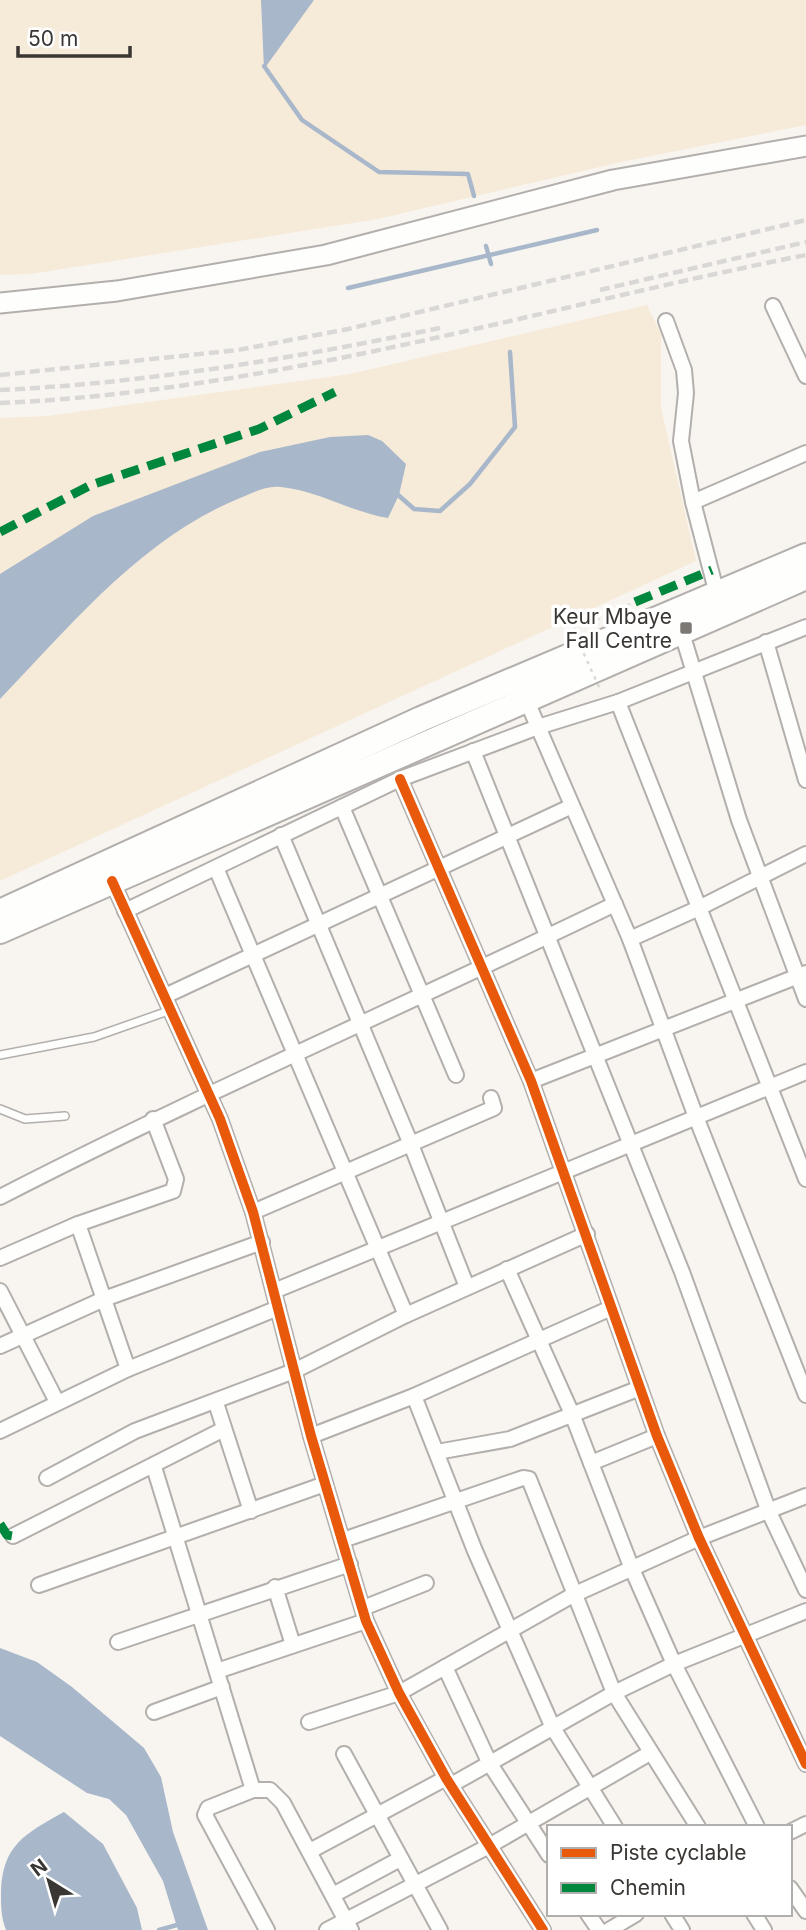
<svg xmlns="http://www.w3.org/2000/svg" width="806" height="1930" font-family="Inter,sans-serif">
<style>
.green{fill:#f6ead9}
.water{fill:#a8b7ca}
.lines{fill:none;stroke-linecap:round;stroke-linejoin:round}
.stream{stroke:#a8b7ca;stroke-width:4.5}
.lane-casing{stroke:#b2afac;stroke-width:10}
.street-casing{stroke:#b2afac;stroke-width:18}
.secondary-casing{stroke:#b2afac;stroke-width:23}
.highway-casing{stroke:#b2afac;stroke-width:28}
.path{stroke:#dbdad8;stroke-width:2.5;stroke-dasharray:3.5 5;stroke-linecap:butt}
.lane{stroke:#fefefd;stroke-width:7}
.street{stroke:#fefefd;stroke-width:14}
.secondary{stroke:#fefefd;stroke-width:19}
.highway{stroke:#fefefd;stroke-width:24}
.rail{stroke:#d9d8d6;stroke-width:4.5;stroke-dasharray:10 5;stroke-linecap:butt}
.path-bridge{stroke:#dbdad8;stroke-width:2.5;stroke-dasharray:3.5 5;stroke-linecap:butt}
.quiet{stroke:#00873e;stroke-width:9;stroke-dasharray:18 9;stroke-linecap:butt}
.cycleway-casing{stroke:#fff;stroke-width:15}
.cycleway{stroke:#e8590c;stroke-width:10}
.poi-dot{fill:#7c7975;stroke:#fff;stroke-width:2.5}
.labels{text-anchor:middle;dominant-baseline:central;stroke-width:7;stroke-linejoin:round;paint-order:stroke}
.poi-label{font-size:21px;fill:#393633;stroke:#fff;text-anchor:end}
</style>
<rect width="100%" height="100%" fill="#f8f5f0"/>
<g class="green">
<path d="M0,0H806V125L621,162L378,219L31,274L0,275Z"/>
<path d="M647,305L661,334V408L696,561L0,881V418L48,416L350,374Z"/>
</g>
<g class="water">
<path d="M261,0H314L264,69Z"/>
<path d="M368,435L382,441L406,464L399,495L388,518C351,512 319,491 281,487C267,485 252,493 240,498C142,538 71,625 0,699V574L93,516L260,452L330,437Z"/>
<path d="M0,1648L37,1662L72,1687L144,1748L161,1777L173,1832L208,1930H178L163,1881L126,1815L109,1799L87,1793L0,1736Z"/>
<path d="M64,1812L103,1844L137,1908L142,1930H6C1,1917 1,1907 1,1892C2,1845 26,1833 64,1812Z"/>
</g>
<g class="lines">
<g class="stream">
<path d="M264,66L302,120L379,172L468,174L474,196"/>
<path d="M486,246L491,264"/>
<path d="M348,288L597,230"/>
<path d="M397,494L414,509L440,511L470,484L515,427L510,352"/>
<path d="M159,1930L177,1925"/>
</g>
<g class="lane-casing">
<g id="lane">
<path d="M0,1055L94,1037L171,1010"/>
<path d="M0,1109L25,1119L65,1116"/>
</g>
</g>
<g class="street-casing">
<g id="street">
<path d="M773,306L806,376"/>
<path d="M666,321L684,370L686,393L681,441L693,502L717,594"/>
<path d="M693,502L806,453"/>
<path d="M681,630L739,820L806,999"/>
<path d="M766,642L806,780"/>
<path d="M526,699L630,939L696,1117L806,1395"/>
<path d="M618,702L806,1179"/>
<path d="M473,751L682,1272L769,1512L806,1590"/>
<path d="M400,779L531,1081L657,1436L699,1538L806,1764"/>
<path d="M342,807L456,1075"/>
<path d="M281,835L410,1142L467,1287"/>
<path d="M216,868L406,1315"/>
<path d="M112,881L220,1119L253,1212L311,1436L366,1621L399,1693L446,1778L543,1930"/>
<path d="M125,911L400,779L538,727L618,702L806,627"/>
<path d="M630,939L699,908L806,854"/>
<path d="M165,996L572,806"/>
<path d="M531,1081L806,973"/>
<path d="M0,1197C202,1093 411,1003 615,904"/>
<path d="M253,1212L494,1108L491,1098"/>
<path d="M78,1224L128,1369"/>
<path d="M0,1258L78,1224L173,1191L176,1179L153,1119"/>
<path d="M507,1269L572,1414L632,1569L674,1664L757,1827"/>
<path d="M0,1291L57,1402"/>
<path d="M274,1291L806,1072"/>
<path d="M0,1346L104,1299L262,1242"/>
<path d="M414,1396L475,1551L553,1728L615,1827"/>
<path d="M216,1403L251,1511"/>
<path d="M0,1431L128,1369L278,1308"/>
<path d="M311,1436L414,1396L611,1308"/>
<path d="M437,1452L510,1439L640,1388"/>
<path d="M591,1463L657,1436"/>
<path d="M154,1467L253,1790H270L283,1803L351,1930"/>
<path d="M47,1478L135,1431L294,1371L406,1315L587,1234"/>
<path d="M13,1536L224,1429"/>
<path d="M343,1540L523,1478L529,1479L614,1693L698,1827"/>
<path d="M39,1585L325,1484"/>
<path d="M275,1587L293,1645"/>
<path d="M363,1608L426,1583"/>
<path d="M118,1642L350,1564"/>
<path d="M445,1667L490,1764L549,1855"/>
<path d="M217,1671L366,1621"/>
<path d="M154,1712L222,1687"/>
<path d="M309,1722L399,1693L573,1595L699,1538L806,1496"/>
<path d="M344,1754L440,1930"/>
<path d="M451,1785L614,1693L674,1664L806,1611"/>
<path d="M253,1790L208,1808L205,1815L267,1930"/>
<path d="M790,1832L806,1824"/>
<path d="M310,1851L446,1778"/>
<path d="M790,1888L806,1911"/>
<path d="M333,1895L400,1859"/>
<path d="M588,1914L599,1930"/>
<path d="M672,1914L682,1930"/>
<path d="M754,1914L764,1930"/>
<path d="M327,1930L489,1846L650,1753"/>
<path d="M609,1930L636,1914"/>
</g>
</g>
<g class="secondary-casing">
<path id="secondary" d="M0,303L117,291L326,255L613,180L806,146"/>
</g>
<g class="highway-casing">
<g id="highway">
<path d="M0,912L421,719L806,556"/>
<path d="M0,931L806,577"/>
</g>
</g>
<path class="path" d="M573,630L635,602"/>
<use href="#lane" class="lane"/>
<use href="#street" class="street"/>
<use href="#secondary" class="secondary"/>
<use href="#highway" class="highway"/>
<g class="rail">
<path d="M600,290L806,242"/>
<path d="M0,375L238,350L348,329L806,220"/>
<path d="M0,390C148,383 294,358 440,328"/>
<path d="M0,403C275,391 538,308 806,255"/>
</g>
<path class="path-bridge" d="M573,630L600,689"/>
<g class="quiet">
<path d="M0,532L91,485L259,429L335,392"/>
<path d="M635,602L712,570"/>
<path d="M0,1524L7,1535L13,1536"/>
</g>
<g class="cycleway-casing">
<g id="cycleway">
<path d="M400,779L531,1081L657,1436L699,1538L806,1764"/>
<path d="M112,881L220,1119L253,1212L311,1436L366,1621L399,1693L446,1778L543,1930"/>
</g>
</g>
<use href="#cycleway" class="cycleway"/>
</g>
<rect class="poi-dot" x="679" y="621" width="14" height="14" rx="3.5"/>
<g class="labels">
<g class="poi-label">
<text x="672" y="616">Keur Mbaye<tspan x="672" dy="24">Fall Centre</tspan></text>
</g>
</g>
<rect x="547" y="1825" width="245" height="91" fill="#ffffff" stroke="#b0afad" stroke-width="2"/>
<rect x="561" y="1848" width="35" height="10" fill="#e8590c" stroke="#b0afad" stroke-width="2"/>
<text x="610" y="1860" font-size="21" fill="#393633">Piste cyclable</text>
<rect x="561" y="1883" width="35" height="10" fill="#00873e" stroke="#b0afad" stroke-width="2"/>
<text x="610" y="1895" font-size="21" fill="#393633">Chemin</text>
<g transform="translate(49 1881) rotate(323)" stroke="#ffffff" stroke-width="5" paint-order="stroke">
<path d="M0-5L12 26L0 18L-12 26Z" fill="#393633"/>
<text y="-10" font-size="19" font-weight="bold" text-anchor="middle" fill="#393633">N</text>
</g>
<path d="M18 46v10h112v-10" fill="none" stroke="#393633" stroke-width="3.5"/>
<text x="28" y="46" font-size="21" fill="#393633" stroke="#ffffff" stroke-width="5" paint-order="stroke">50 m</text>
</svg>
